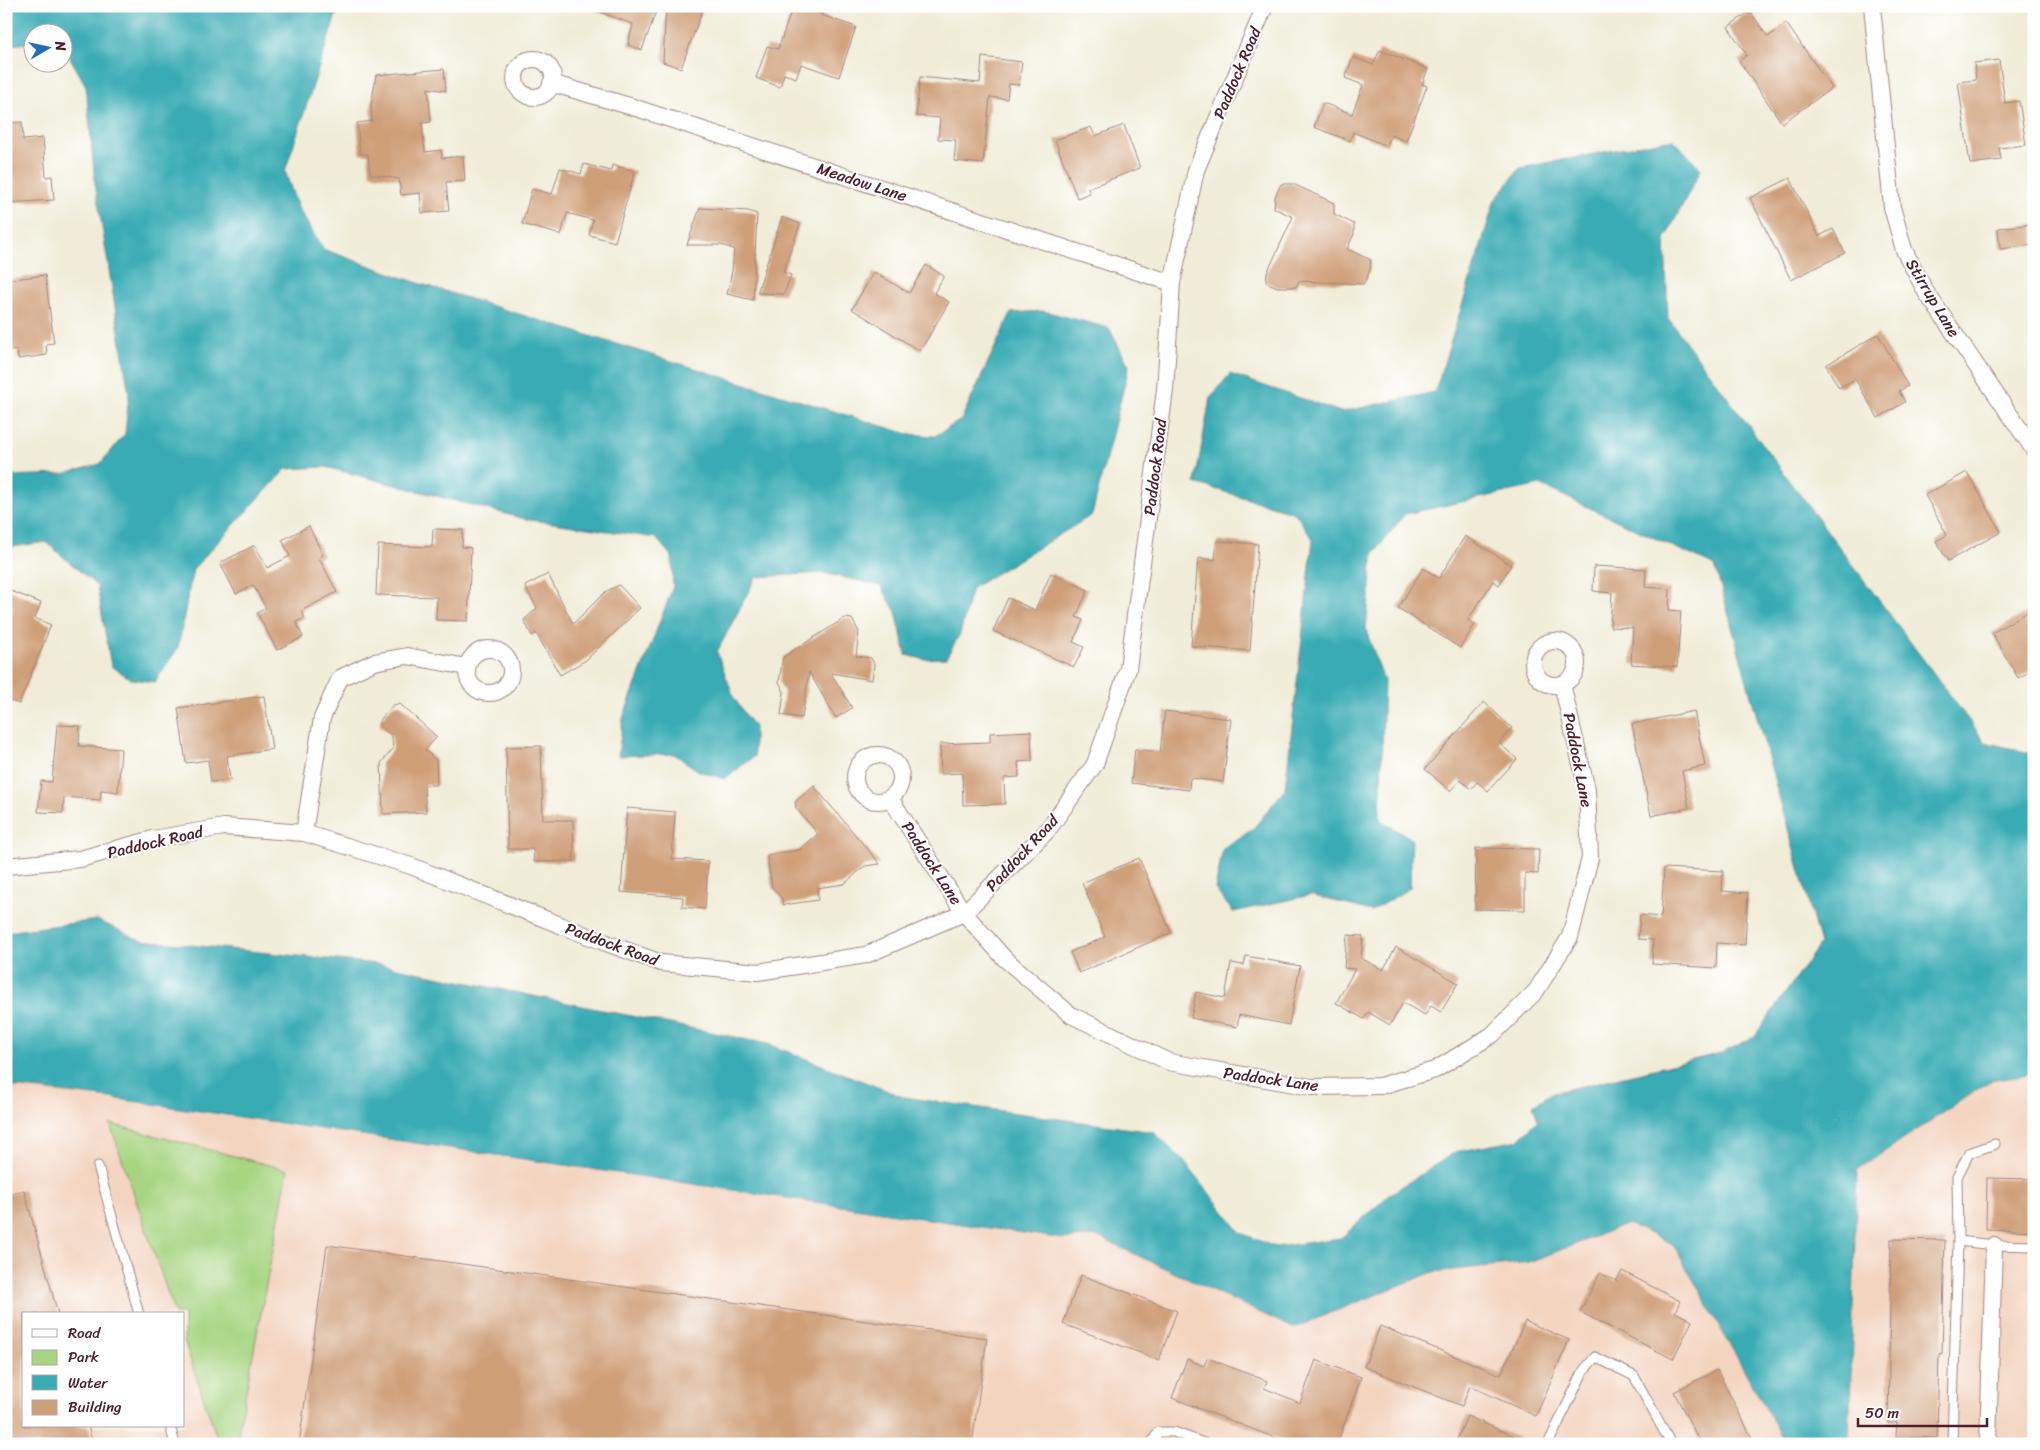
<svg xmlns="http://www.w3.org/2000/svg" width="2040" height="1450" font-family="Sriracha,sans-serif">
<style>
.built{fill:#f3d4bf;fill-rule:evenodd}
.green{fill:#a7d582;stroke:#787a56}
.water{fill:#39abb4;stroke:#426570}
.building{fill:#cf9f78}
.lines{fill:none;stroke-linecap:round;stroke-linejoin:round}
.service-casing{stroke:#9d8681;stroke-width:11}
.minor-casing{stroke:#9d8681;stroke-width:18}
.service{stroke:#fff;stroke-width:9}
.minor{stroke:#fff;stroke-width:16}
.labels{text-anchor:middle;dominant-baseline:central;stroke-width:4;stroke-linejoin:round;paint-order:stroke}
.street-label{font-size:16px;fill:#4a1f2b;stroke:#fff}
</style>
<rect width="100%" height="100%" fill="#fff"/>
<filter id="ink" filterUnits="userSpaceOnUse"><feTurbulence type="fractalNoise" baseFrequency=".02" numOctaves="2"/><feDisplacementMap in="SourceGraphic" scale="10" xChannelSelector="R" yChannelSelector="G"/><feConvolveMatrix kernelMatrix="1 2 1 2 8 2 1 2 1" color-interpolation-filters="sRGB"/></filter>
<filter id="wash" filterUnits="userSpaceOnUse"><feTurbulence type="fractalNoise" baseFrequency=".0096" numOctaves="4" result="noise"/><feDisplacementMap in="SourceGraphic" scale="20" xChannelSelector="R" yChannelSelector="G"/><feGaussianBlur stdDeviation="1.12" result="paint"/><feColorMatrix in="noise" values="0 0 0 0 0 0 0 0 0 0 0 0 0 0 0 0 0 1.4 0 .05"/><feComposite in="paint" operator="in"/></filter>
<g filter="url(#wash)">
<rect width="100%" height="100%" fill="#f0ecd7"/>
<g class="built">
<path d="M2034,1074V1444H1849L1857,1170L1990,1081Z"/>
<path d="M6,1084L1058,1239L1096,1236L1293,1328L1433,1272L1529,1262L1628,1224L1673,1243L1786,1444H6ZM24,1314H184V1426H24Z"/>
</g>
<path class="green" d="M110,1124L288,1170L236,1444H219L184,1340V1314H175Z"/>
<g class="water">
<path d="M6,6H339L285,171L298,208L323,249L415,282L908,434L935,436L961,420L1011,313L1044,311L1109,328L1129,366L1092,515L972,588L960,634L946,658L923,659L906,655L896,612L881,586L824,573L756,577L717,652L734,698L754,727V757L724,779L699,771L674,754L618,756L623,718L673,587L672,557L656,538L525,519L326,467L286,469L193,569L178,648L155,682L131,679L111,666L97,586L46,542L6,548V476L63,474L100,464L125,434L129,394L95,183L86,86L63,45L62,32H32V43L6,45Z"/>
<path d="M1673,139L1701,169L1665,239L1668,318L1985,742L2034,754V1074L1990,1081L1857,1170L1849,1444H1786L1673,1244L1628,1224L1529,1262L1433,1272L1293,1328L1096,1236L1063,1239L111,1098L6,1086V932L97,920L140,940L377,964L768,1044L903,1097L1153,1132L1182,1159L1241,1233L1275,1247L1341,1238L1389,1195L1455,1152L1518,1140L1538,1120L1533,1105L1552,1093L1722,1053L1754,1037L1820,944L1715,566L1540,485L1405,514L1373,554L1366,630L1384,681L1380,820L1412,839L1410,888L1371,911L1311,895L1233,912L1215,889L1223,848L1253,829L1285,789L1313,539L1295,513L1195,483L1210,398L1230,374L1341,412L1435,392L1495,200L1520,168Z"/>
</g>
<g id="blocks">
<g class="building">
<path d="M588,6H658L642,50L628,45L633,24L588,8Z"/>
<path d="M666,6H704L681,68L663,62Z"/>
<path d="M793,6H824L821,15L856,27L839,77L801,64L796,78L784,74L780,87L756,78L767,46L778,49Z"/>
<path d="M1750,11L1768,37L1786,23L1832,88L1782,123L1739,61L1747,55L1728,27Z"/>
<path d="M1380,50L1428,69L1422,84L1427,86L1406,141L1391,135L1387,146L1353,132L1350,141L1314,127L1323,103L1352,114L1363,85L1345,78L1353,57L1373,65Z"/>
<path d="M982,57L1022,62L1019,85L1009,84L1007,99L990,97L983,164L954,161L956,140L938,139L940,118L916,116L920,77L980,83Z"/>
<path d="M1999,60L2005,103L2019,101L2026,145L1999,148L2001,160L1970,164L1958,82L1976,80L1974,63Z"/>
<path d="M444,69L446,91L428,88L431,122L422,123L425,152L441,150L442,158L463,156L465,181L446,182L449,211L422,213L420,193L401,195L399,179L370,174L368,154H360L357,123L372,121L371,106L376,75Z"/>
<path d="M22,122L23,140L43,138L46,177L52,176L54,200L6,203V123Z"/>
<path d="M1124,125L1140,168L1088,188L1090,193L1077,198L1055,140L1091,127L1095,136Z"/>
<path d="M584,164L611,171L612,165L635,171L615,242L589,235L593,220L567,213L561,235L522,224L532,189L552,194L560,168L581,174Z"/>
<path d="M1790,178L1819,236L1833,229L1845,253L1791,280L1750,198Z"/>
<path d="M1281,184H1293L1334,203V214L1354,224V234L1347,249L1371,260L1370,270L1364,284L1299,281L1296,287H1277L1266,282L1267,273L1293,217L1274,208L1275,197Z"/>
<path d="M700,208L748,211L757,214L753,300L727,294L732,271L734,249L721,245H687Z"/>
<path d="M782,217L800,224L783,272L791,275L784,294L757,293Z"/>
<path d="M2034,224V245L2000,249L1998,228Z"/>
<path d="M926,265L944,276L934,293L949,302L920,351L852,309L874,272L909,293Z"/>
<path d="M45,275L54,343L46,344L47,355L18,359L17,350L6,351V280Z"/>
<path d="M1878,334L1908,386L1899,391L1905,402L1878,418L1855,379L1839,388L1826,365Z"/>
<path d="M1967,472L2001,532L1948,561L1936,541L1947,535L1925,495Z"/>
<path d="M309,526L323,555L319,558L337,592L301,611L305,618L296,622L303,637L277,650L257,613L266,608L253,585L236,594L220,563L255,545L267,568L290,556L282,540Z"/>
<path d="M433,529L463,530L462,547L471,548L468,621L436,620L437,597L376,595L378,545L432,547Z"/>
<path d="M1465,536L1511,565L1499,585L1493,581L1468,620L1475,624L1460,648L1398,608L1423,568L1439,578Z"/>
<path d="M1217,541L1258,544L1250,651L1191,646L1198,558L1215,560Z"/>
<path d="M1594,566L1646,569L1645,587L1670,589L1669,610L1681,611L1677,667L1631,664L1633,628L1610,627L1612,593L1593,591Z"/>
<path d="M1051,573L1088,590L1076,617L1083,620L1073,642L1084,647L1074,667L993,631L1008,598L1035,610Z"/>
<path d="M548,574L573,624L605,592L619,585L640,608L586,660L560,675L536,633L532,636L524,620L537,608L525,586Z"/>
<path d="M6,589L41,603L35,618L51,625L19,704L6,699Z"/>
<path d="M2034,608V669L2018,678L1992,633Z"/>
<path d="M845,618L852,619L859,632L856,656L871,658L874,664L872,680L831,673L852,708L836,718L809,672L802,718L781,715L784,692L779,682L783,657Z"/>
<path d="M264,696L272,749L227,756L230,780L211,782L208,760L186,763L178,708Z"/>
<path d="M1484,702L1512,728L1499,743L1517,759L1488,791L1477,782L1471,789L1460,780L1450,791L1425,769Z"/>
<path d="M400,704L437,737L425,750L436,760L437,785H424L426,812L383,814L381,763L393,749L392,736L380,726V720L393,705Z"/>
<path d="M1165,711L1231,719L1223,782L1190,778L1189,790L1131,783L1135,749L1160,752Z"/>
<path d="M1694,711L1705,766L1682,771L1689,808L1651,816L1632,724Z"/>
<path d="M57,725L80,726L79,746L121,749L118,792L101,790L100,800L64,797L63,813L38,812L41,781L52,782Z"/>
<path d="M1031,731L1032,761L1018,762L1019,777L1004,778L1005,804L963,805L962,773L941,774L940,744L990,742V733Z"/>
<path d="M541,746L543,820H573L574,861L534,862L533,849H508L506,747Z"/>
<path d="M814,786L880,864L865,866L844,884L817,888L818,900L783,905L782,899L772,887L767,855L799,850L818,834L796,808L795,802Z"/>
<path d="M627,808L675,812L672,859L708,861L705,909L682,907L683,897L621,892Z"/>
<path d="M1476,848L1539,849L1538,874L1525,873V910L1475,909Z"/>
<path d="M1139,858L1171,933L1079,973L1070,952L1105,937L1082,883Z"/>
<path d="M1664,868L1723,871L1722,891L1748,893L1745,945L1717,943L1716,968L1652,964L1653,940L1638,939L1640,915L1661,917Z"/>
<path d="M1347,935L1363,936L1361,958L1383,970L1396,947L1458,983L1441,1012L1431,1006L1425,1015L1403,1003L1390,1025L1368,1012L1364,1019L1336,1003L1355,969L1344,968Z"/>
<path d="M1246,956L1300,966L1289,1025L1239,1015L1237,1027L1191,1018L1196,992L1225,998L1231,963L1244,965Z"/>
<path d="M1987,1178L2034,1179V1231L1986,1229Z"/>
<path d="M24,1190L58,1314H24V1426H88L93,1444H6V1195Z"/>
<path d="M1891,1239L1945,1240L1942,1354L1939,1353L1937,1438L1896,1437L1897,1423H1888Z"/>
<path d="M327,1245L987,1338L972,1444H299Z"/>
<path d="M1622,1271L1680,1301L1675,1312L1692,1321L1673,1359L1580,1312L1600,1273L1616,1281Z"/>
<path d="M1081,1275L1177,1311L1159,1360L1063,1324Z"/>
<path d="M1525,1321L1569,1340L1536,1416L1470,1386L1462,1406L1364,1367L1380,1326L1501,1375Z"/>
<path d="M1207,1358L1267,1381L1264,1388L1300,1403L1316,1360L1361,1377L1337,1444H1291L1172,1398L1187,1359L1204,1366Z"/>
<path d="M1717,1370L1755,1444H1701L1674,1392Z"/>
<path d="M1467,1416L1532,1444H1455Z"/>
</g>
</g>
</g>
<g filter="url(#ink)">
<use href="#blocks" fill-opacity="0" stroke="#9d8681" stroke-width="1"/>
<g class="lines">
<g class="service-casing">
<g id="service">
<path d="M98,1166L139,1314"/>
<path d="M1958,1241L1994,1245L2034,1246"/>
<path d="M170,1426L175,1444"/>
<path d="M1151,1444L1158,1432H1174L1206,1444"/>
<path d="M1548,1444L1584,1370L1595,1357L1634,1376L1671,1444"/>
<path d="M1952,1444L1958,1241L1957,1177L1969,1153L1995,1144"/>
</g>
</g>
<g class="minor-casing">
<g id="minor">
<path d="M1872,6L1892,207L1904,250L1926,292L2034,450"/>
<circle cx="534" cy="78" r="19"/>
<path d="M551,83L636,108L1172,283"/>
<circle cx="1555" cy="663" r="22"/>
<circle cx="489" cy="671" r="22"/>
<circle cx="878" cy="778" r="23"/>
<path d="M890,798L964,913L1005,959L1071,1015L1169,1062L1311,1087L1380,1086L1435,1070L1492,1035L1536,991L1570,937L1590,858L1587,790L1562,684"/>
<path d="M304,833L322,718L340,678L374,662L407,656L467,667"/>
<path d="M6,866L80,859L153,839L224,827L304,833L411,866L593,938L661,963L758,972L866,955L964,913L1047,831L1095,764L1128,669L1165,390L1172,283L1196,170L1265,6"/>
<path d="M1988,1444L1994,1245"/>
</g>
</g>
<use href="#service" class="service"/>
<use href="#minor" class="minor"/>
</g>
</g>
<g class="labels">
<g class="street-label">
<text transform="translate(1237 73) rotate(-67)">Paddock Road</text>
<text transform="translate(862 182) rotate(18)">Meadow Lane</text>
<text transform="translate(1933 298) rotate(59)">Stirrup Lane</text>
<text transform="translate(1155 467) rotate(-83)">Paddock Road</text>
<text transform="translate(1578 760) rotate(79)">Paddock Lane</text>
<text transform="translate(155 842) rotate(-13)">Paddock Road</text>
<text transform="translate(1022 853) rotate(-47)">Paddock Road</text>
<text transform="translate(932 863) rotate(57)">Paddock Lane</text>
<text transform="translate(612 944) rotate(20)">Paddock Road</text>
<text transform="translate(1271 1079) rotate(8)">Paddock Lane</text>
</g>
</g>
<rect width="2040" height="1450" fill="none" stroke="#fff" stroke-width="25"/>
<rect x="22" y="1312" width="162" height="115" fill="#ffffff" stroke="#b7a5aa"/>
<rect x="32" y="1329" width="25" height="8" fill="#ffffff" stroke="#b7a5aa"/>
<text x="68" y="1338" font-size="15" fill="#4a1f2b">Road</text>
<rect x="32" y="1350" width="25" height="15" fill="#a7d582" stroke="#b7a5aa"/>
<text x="68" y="1362" font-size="15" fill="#4a1f2b">Park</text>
<rect x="32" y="1375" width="25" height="15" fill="#39abb4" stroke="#b7a5aa"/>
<text x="68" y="1388" font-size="15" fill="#4a1f2b">Water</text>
<rect x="32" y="1400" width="25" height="15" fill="#cf9f78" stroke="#b7a5aa"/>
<text x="68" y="1412" font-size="15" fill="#4a1f2b">Building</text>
<g transform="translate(48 48) rotate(81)"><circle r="24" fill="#ffffff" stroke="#b7a5aa"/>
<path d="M0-4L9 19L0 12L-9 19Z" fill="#1f6fb2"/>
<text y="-8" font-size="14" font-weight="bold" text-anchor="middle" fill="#4a1f2b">N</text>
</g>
<path d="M1858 1418v8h129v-8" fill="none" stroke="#4a1f2b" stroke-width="2.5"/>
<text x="1865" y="1418" font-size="15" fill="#4a1f2b" stroke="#ffffff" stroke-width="4" paint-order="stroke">50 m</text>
</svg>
